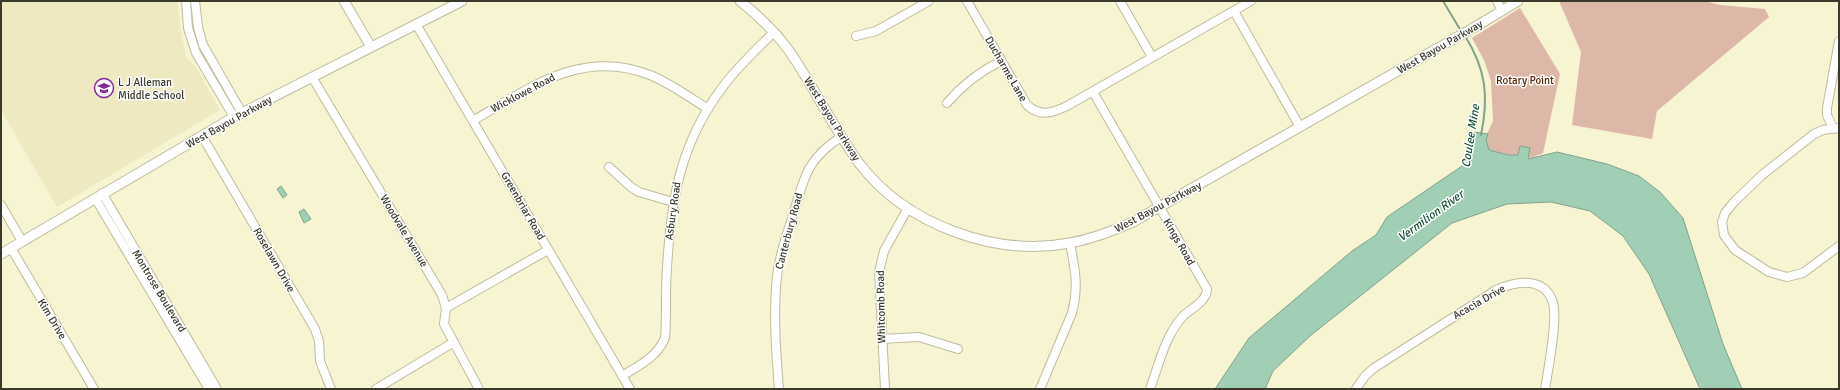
<svg xmlns="http://www.w3.org/2000/svg" width="1840" height="390" font-family="Signika,sans-serif">
<style>
.built{fill:#eee9c1}
.green{fill:#ddb8a8}
.water{fill:#a0cfb5;stroke:#81a28c}
.lines{fill:none;stroke-linecap:round;stroke-linejoin:round}
.stream{stroke:#81a28c;stroke-width:2}
.minor-casing{stroke:#bfbc9c;stroke-width:10}
.tertiary-casing{stroke:#bfbc9c;stroke-width:11}
.minor{stroke:#fff;stroke-width:8}
.tertiary{stroke:#fff;stroke-width:9}
.labels{text-anchor:middle;dominant-baseline:central;stroke-width:3;stroke-linejoin:round;paint-order:stroke}
.street-label{font-size:11px;fill:#3a392c;stroke:#fff}
.park-label{font-size:11px;fill:#5a2203;stroke:#fff}
.poi-label{font-size:11px;fill:#3a392c;stroke:#fff;text-anchor:start}
.water-label{font-size:12px;font-style:italic;fill:#185037;stroke:#fff}
</style>
<rect width="100%" height="100%" fill="#f7f4d2"/>
<path class="built" d="M1,1H178L180,26L186,58L196,67L220,110L57,207L1,110Z"/>
<g class="green">
<path d="M1559,1H1704L1721,5L1765,9L1769,17L1657,111L1652,139L1572,125L1581,52Z"/>
<path d="M1520,8L1560,74L1543,153L1531,158L1487,152L1484,140L1493,121L1491,81L1484,60L1472,38Z"/>
</g>
<g class="water">
<path d="M1474,132L1488,134L1486,140L1489,150L1508,155H1518L1520,146L1530,148L1528,159L1557,152L1607,164L1639,176L1660,192L1683,218L1723,344L1742,389H1700L1649,274L1623,236L1590,211L1551,202L1507,204L1452,223L1310,336L1273,371L1265,389H1215L1249,338L1352,251L1376,235L1387,217L1465,164Z"/>
<path d="M281,186L287,195L283,198L277,189Z"/>
<path d="M304,209L311,219L304,223L299,212Z"/>
</g>
<g class="lines">
<g class="stream">
<path d="M1443,1L1461,31"/>
<path d="M1465,36C1486,69 1489,97 1481,135"/>
</g>
<g class="minor-casing">
<g id="minor">
<path d="M186,1L188,28L196,53L234,117"/>
<path d="M195,1L198,27L203,45L242,113"/>
<path d="M967,1L1027,105C1040,117 1052,113 1067,106L1251,1"/>
<path d="M1120,1L1152,57"/>
<path d="M1497,1L1502,11"/>
<path d="M1234,11L1300,127"/>
<path d="M416,24L630,389"/>
<path d="M856,36L876,31L929,1"/>
<path d="M312,77L442,295L446,308L444,324L479,389"/>
<path d="M1093,92L1207,289C1207,301 1191,309 1183,316C1165,336 1159,364 1150,389"/>
<path d="M947,103C963,84 979,72 1001,61"/>
<path d="M474,120C530,88 582,48 650,75C670,83 689,97 708,109"/>
<path d="M1833,128L1827,115V108L1839,41"/>
<path d="M1839,128L1823,130L1814,134L1762,175L1734,202L1725,213L1722,222L1724,235L1735,250L1769,272L1787,277L1803,273L1839,246"/>
<path d="M202,136L315,329L319,341L320,361L331,389"/>
<path d="M609,167L631,187L639,192L673,202"/>
<path d="M102,193L217,389"/>
<path d="M95,198L209,389"/>
<path d="M1,205L22,241"/>
<path d="M11,248L94,389"/>
<path d="M446,308L548,250"/>
<path d="M882,339L919,337L958,349"/>
<path d="M622,376C640,365 657,357 665,338C667,314 665,291 667,268C671,199 680,144 722,88C737,67 756,50 774,32"/>
<path d="M376,389L454,342"/>
<path d="M779,389C776,352 773,314 777,276C780,254 787,233 794,212C804,177 808,158 841,137"/>
<path d="M885,389L879,272L884,251L908,208"/>
<path d="M1040,389L1072,313C1079,287 1075,269 1070,243"/>
<path d="M1356,389L1365,376L1374,368L1496,290C1516,281 1545,276 1553,303C1558,320 1548,370 1545,389"/>
</g>
</g>
<g class="tertiary-casing">
<g id="tertiary">
<path d="M344,1L371,47"/>
<path d="M740,1C760,17 778,34 792,55C816,91 834,129 859,163C906,225 995,257 1070,243C1092,239 1113,231 1133,222L1480,24L1518,1"/>
<path d="M1,254L234,117L462,1"/>
</g>
</g>
<use href="#minor" class="minor"/>
<use href="#tertiary" class="tertiary"/>
</g>
<defs>
<g id="school-ring" transform="scale(1)"><circle r="9.5" fill="#fff" stroke="#802a98" stroke-width="1.5"/><path d="M0-5L7-2L0 1L-7-2ZM-4 1L0 2.5L4 1V4Q0 6-4 4Z" fill="#802a98"/></g>
</defs>
<g fill-rule="evenodd">
<use href="#school-ring" x="104" y="88"/>
</g>
<g class="labels">
<g class="street-label">
<text transform="translate(1440 47) rotate(-30)">West Bayou Parkway</text>
<text transform="translate(1006 69) rotate(60)">Ducharme Lane</text>
<text transform="translate(523 93) rotate(-28)">Wicklowe Road</text>
<text transform="translate(832 119) rotate(58)">West Bayou Parkway</text>
<text transform="translate(229 122) rotate(-29)">West Bayou Parkway</text>
<text transform="translate(523 206) rotate(60)">Greenbriar Road</text>
<text transform="translate(1158 207) rotate(-28)">West Bayou Parkway</text>
<text transform="translate(673 211) rotate(-82)">Asbury Road</text>
<text transform="translate(404 231) rotate(59)">Woodvale Avenue</text>
<text transform="translate(789 231) rotate(-75)">Canterbury Road</text>
<text transform="translate(1179 242) rotate(60)">Kings Road</text>
<text transform="translate(274 260) rotate(60)">Roselawn Drive</text>
<text transform="translate(159 291) rotate(59)">Montrose Boulevard</text>
<text transform="translate(1479 302) rotate(-30)">Acacia Drive</text>
<text transform="translate(881 307) rotate(-91)">Whitcomb Road</text>
<text transform="translate(52 319) rotate(59)">Kim Drive</text>
</g>
<g class="park-label">
<text x="1525" y="80">Rotary Point</text>
</g>
<g class="poi-label">
<text x="118" y="82">L J Alleman<tspan x="118" dy="13">Middle School</tspan></text>
</g>
<g class="water-label">
<text transform="translate(1471 136) rotate(-81)">Coulee Mine</text>
<text transform="translate(1431 216) rotate(-36)">Vermilion River</text>
</g>
</g>
<rect width="1840" height="390" fill="none" stroke="#3a392c" stroke-width="4"/>
</svg>
